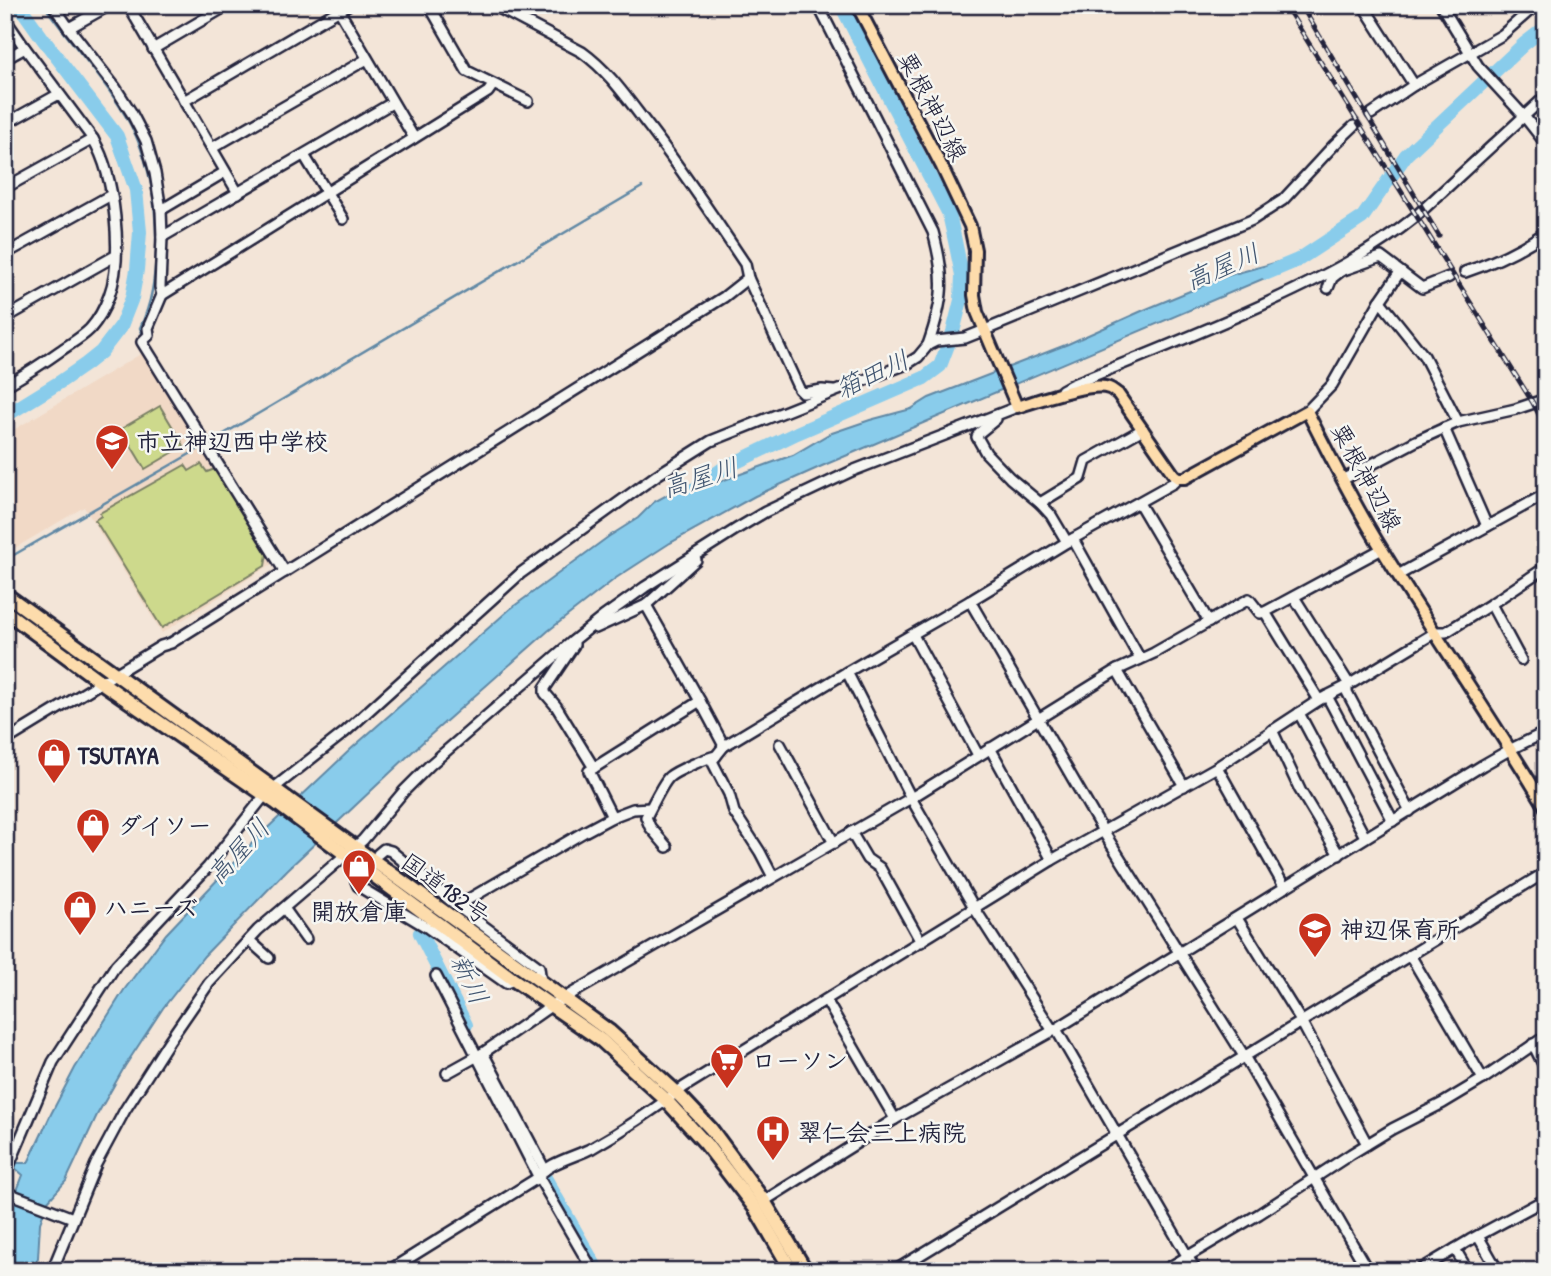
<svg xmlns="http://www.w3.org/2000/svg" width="1551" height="1276" font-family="'Patrick Hand','Klee One',sans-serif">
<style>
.built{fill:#f1d9c6}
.pitch{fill:#cdd98c;stroke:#787e64;stroke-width:2}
.water{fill:#89cceb;stroke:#6088a5;stroke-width:2}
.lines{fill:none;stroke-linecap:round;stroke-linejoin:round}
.stream{stroke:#6088a5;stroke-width:2.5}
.river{stroke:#89cceb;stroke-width:14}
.minor-tunnel{stroke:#c9beb9;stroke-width:9;stroke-dasharray:9 4.5;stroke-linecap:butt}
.minor-casing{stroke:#22223b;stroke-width:14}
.major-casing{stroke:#22223b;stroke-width:16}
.highway-casing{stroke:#22223b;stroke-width:18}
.minor{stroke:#f6f6f2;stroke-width:9}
.major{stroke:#fddcac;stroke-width:10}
.highway{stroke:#fddcac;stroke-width:12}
.rail-casing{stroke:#22223b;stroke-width:5}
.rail{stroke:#f6f6f2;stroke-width:2.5;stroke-dasharray:8;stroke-linecap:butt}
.labels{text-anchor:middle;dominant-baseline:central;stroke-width:5;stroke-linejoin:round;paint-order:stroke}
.street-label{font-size:24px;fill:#22223b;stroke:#f6f6f2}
.poi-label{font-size:24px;font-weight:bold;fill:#22223b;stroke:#f6f6f2;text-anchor:start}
.water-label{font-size:26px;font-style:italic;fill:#415570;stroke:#f6f6f2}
</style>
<rect width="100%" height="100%" fill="#f3e5d8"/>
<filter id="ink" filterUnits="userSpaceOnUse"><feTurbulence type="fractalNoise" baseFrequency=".0143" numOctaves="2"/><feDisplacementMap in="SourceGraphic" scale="14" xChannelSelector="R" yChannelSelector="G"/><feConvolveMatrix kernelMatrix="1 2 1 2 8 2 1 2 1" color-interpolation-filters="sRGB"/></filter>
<g filter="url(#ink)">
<path class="built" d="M144,352L275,562L162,633L84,507L5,554V435Z"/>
<g class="pitch">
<path d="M160,406L184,446L145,469L121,429Z"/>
<path d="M201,464L207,472L215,469L267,554L265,566L162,628L95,520L101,516L100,513L185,465L189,471Z"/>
</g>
<path class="water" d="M1282,261L1286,269L822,466L755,496L670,543L616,578L548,631L427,738L287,870L204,956L163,1008L125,1066L97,1115L66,1181L48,1201L40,1223L38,1258L31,1271H5V1253L12,1234L9,1211L23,1175L15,1168L17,1163H28L51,1114L75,1068L124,990L166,934L258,837L351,749L510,609L608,537L638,518L654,502L687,484L705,487L793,455L829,434L870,420L911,409L929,398L1068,344L1144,310L1226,276Z"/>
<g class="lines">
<g class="stream">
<path d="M44,5C73,47 116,91 136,136C152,172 157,212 156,251C155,278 152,303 140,328L144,337"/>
<path d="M147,341L283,558"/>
<path d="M217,438L642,187"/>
<path d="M5,560L204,446"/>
<path d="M291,562L727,289"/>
<path d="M167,638L192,625L280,569"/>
</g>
<g class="river">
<path d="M1267,273L1298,260L1362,218L1406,155L1524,44L1546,27"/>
<path d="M5,416L60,382L86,364L101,352L121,326L132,298L137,270L140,232L136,190L117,136L43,39L19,5"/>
<path d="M684,497L724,468L797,433L924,378L940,366L953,332L961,300L962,275L955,241L949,214L841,5"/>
<path d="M424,930L420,933L466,1025"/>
<path d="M544,1176L598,1271"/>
</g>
<path class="minor-tunnel" d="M1354,126L1371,114"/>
<g class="minor-casing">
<g id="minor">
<path d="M53,5L69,28L115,87L131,112L146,141L155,173L161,210L162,237L160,287L162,295L148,328L149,335L142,342L285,572"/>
<path d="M128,5L238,193"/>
<path d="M336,5L414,138"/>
<path d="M429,5L467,71L528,101"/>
<path d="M493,5L582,52C607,70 624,94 643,119C680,166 712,215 745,264L748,278L799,389L803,393L822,390L833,391"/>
<path d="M818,5L933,232C946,279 944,299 928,345"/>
<path d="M1363,5L1414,85"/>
<path d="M1441,5L1478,66L1524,116L1546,144"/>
<path d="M5,19L25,48L93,139C115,176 124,256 109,296C105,307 98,320 90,329C81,338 70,344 60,351C42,364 24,375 5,386"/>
<path d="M69,28L110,5"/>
<path d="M153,49L228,5"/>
<path d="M5,59L25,48"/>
<path d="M184,101L348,5"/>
<path d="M1371,114L1414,85L1502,35L1536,5"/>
<path d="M5,124L59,94"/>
<path d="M212,148L367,59"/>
<path d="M304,155L343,219"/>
<path d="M5,188L93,139"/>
<path d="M161,210L225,172"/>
<path d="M162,237L392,103"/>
<path d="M5,254L111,195"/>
<path d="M1465,272C1492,263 1522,249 1546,232"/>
<path d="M1328,288L1332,278L1341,271L1381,257L1422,288L1449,277"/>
<path d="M162,295L488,92L493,85"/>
<path d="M1380,301L1424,356L1458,422"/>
<path d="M5,318L115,256"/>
<path d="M1062,390L1071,385C1139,357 1207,331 1273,300C1323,277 1372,252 1415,217L1546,96"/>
<path d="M1307,411L1332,385L1380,301L1400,272"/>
<path d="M996,419L979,433L977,437L986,453L1010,478L1040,503L1051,515L1067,542"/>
<path d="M1444,428L1487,526"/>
<path d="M1342,480L1416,441L1458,422L1516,409L1546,399"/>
<path d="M1040,503L1081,478L1086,461L1143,429"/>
<path d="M1139,503L1209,622"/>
<path d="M1073,539L1140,659"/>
<path d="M1398,575L1546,494"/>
<path d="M1294,597L1347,681V692L1410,811"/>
<path d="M970,601L1103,831L1244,1056L1368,1271"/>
<path d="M1491,604L1521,660"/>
<path d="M646,605L700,701"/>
<path d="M1265,612L1319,700"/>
<path d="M596,628L646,605L696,560"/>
<path d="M913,635L978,755"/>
<path d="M574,643V645L545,688V693L556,706L594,768"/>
<path d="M1117,670L1184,786"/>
<path d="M847,672L911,798L975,909L1053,1031"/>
<path d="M1327,696L1393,821"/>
<path d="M1299,713L1365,837"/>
<path d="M1272,730L1300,790L1339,855"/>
<path d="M5,741L161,646L171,643L724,297L748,278"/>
<path d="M780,744L834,843"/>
<path d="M724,746L712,761L729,794L734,812L760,852L773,877"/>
<path d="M990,748L1052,860"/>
<path d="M1217,767L1285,888"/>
<path d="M650,808L633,809L612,817L589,771L700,701L724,746L847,672L970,601L1067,542L1173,483L1178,478"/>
<path d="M851,832L867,859L880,868L921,942"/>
<path d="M667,847L650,827L646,817C651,808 662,784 669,777C676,771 706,758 716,756"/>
<path d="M378,854L384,849L391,851L457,906L539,967L541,982"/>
<path d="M359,876L356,881L358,886L428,928L506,983L514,980"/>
<path d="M457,906L584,832L612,817"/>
<path d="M284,908L306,939"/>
<path d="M1237,918L1301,1021L1367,1144"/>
<path d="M249,940L269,958"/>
<path d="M1410,955L1483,1079"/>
<path d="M436,976L538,1176L593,1271"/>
<path d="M826,1000L895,1119"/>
<path d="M1056,1029L1196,1271"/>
<path d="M1533,1044L1546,1070"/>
<path d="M483,1053L545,1170"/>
<path d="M447,1073L483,1053L552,1005L911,798L1117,670L1154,653L1249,599L1260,613L1265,612L1382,549"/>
<path d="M5,1175L53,1062L116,965L208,867L265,795L345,732L521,573L657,475L711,441L836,391L907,364L918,357L928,345L936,341L965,338L985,330L1252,220L1283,200L1334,145L1354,126"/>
<path d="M5,1192L73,1218"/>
<path d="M764,1201L895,1119L1056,1029L1483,765L1511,749L1546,732"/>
<path d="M1539,1203L1546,1214"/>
<path d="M1478,1236L1498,1271"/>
<path d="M1455,1249L1468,1271"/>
<path d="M52,1271L96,1164L125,1110L169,1041L209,983L258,930L363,840L404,791L430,765L573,641L603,617L645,587L738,528L765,512L852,471L1017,407"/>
<path d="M388,1271L536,1179C548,1162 575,1157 592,1148C624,1130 655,1109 684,1087L1052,860L1217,767L1319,700L1347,686L1436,632H1446L1491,604L1546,567"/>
<path d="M894,1271L1546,872"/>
<path d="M1163,1271L1259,1214L1351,1154L1392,1129L1443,1103L1483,1079L1546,1036"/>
<path d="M1418,1271L1470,1240L1546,1199"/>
</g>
</g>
<g class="major-casing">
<path id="major" d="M857,5L942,167L970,226L975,250L974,295L977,312L1017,407C1037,401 1091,381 1109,388C1112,389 1115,392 1118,394L1174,475L1178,478H1185L1307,411C1331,459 1355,506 1383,551C1436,638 1494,720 1546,808"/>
</g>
<g class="highway-casing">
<g id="highway">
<path d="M5,594L609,1031L677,1093L711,1129L764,1201L806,1271"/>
<path d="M5,611L101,682L275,802L514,980L601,1040L666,1100L706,1144L755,1208L792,1271"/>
</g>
</g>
<use href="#minor" class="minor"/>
<use href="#major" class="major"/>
<use href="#highway" class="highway"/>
<g class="rail-casing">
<g id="rail">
<path d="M1285,5L1533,403L1546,428"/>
<path d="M1301,5L1439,236"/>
</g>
</g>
<use href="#rail" class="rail"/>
</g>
</g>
<defs>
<g id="school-pin" transform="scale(1.75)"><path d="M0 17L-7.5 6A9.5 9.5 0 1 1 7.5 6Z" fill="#c8321e" stroke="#f6f6f2"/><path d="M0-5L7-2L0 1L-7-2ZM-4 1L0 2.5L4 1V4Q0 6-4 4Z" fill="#fff"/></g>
<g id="shop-pin" transform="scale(1.75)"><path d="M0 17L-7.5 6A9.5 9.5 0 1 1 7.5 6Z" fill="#c8321e" stroke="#f6f6f2"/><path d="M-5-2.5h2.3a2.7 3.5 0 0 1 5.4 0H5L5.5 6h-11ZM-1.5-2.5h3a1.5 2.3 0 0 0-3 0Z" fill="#fff"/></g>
<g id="supermarket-pin" transform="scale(1.75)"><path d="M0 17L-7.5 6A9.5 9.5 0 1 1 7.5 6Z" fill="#c8321e" stroke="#f6f6f2"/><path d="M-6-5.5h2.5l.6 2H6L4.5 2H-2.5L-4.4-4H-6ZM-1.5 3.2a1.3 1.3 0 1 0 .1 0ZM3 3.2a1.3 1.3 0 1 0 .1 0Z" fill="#fff"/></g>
<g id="hospital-pin" transform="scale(1.75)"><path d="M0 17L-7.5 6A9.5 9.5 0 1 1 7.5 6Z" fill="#c8321e" stroke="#f6f6f2"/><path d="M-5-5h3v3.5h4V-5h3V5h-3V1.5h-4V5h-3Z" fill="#fff"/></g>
</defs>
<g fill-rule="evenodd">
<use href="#school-pin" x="112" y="441"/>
<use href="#shop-pin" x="54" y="755"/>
<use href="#shop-pin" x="93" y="825"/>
<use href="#shop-pin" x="359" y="866"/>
<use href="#shop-pin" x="80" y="907"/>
<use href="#school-pin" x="1315" y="929"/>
<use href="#supermarket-pin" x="727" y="1060"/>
<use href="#hospital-pin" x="773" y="1132"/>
</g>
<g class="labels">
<g class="street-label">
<text transform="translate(933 106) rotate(62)">粟根神辺線</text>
<text transform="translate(1367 477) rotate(61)">粟根神辺線</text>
<text transform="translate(446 888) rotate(36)">国道182号</text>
</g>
<g class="poi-label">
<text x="136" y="441">市立神辺西中学校</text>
<text x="78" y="755">TSUTAYA</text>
<text x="118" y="825">ダイソー</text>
<text x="104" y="907">ハニーズ</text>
<text x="359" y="911" text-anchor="middle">開放倉庫</text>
<text x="1340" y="929">神辺保育所</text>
<text x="752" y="1060">ローソン</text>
<text x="798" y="1132">翠仁会三上病院</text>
</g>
<g class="water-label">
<text transform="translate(1222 266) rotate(-23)">高屋川</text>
<text transform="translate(872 374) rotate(-25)">箱田川</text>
<text transform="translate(700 477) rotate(-17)">高屋川</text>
<text transform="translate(238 851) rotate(-47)">高屋川</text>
<text transform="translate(470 979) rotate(64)">新川</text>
</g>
</g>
<rect width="1551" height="1276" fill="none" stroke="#f6f6f2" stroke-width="28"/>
<rect x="14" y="14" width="1523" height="1248" fill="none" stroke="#22223b" stroke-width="2.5" filter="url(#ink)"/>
</svg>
